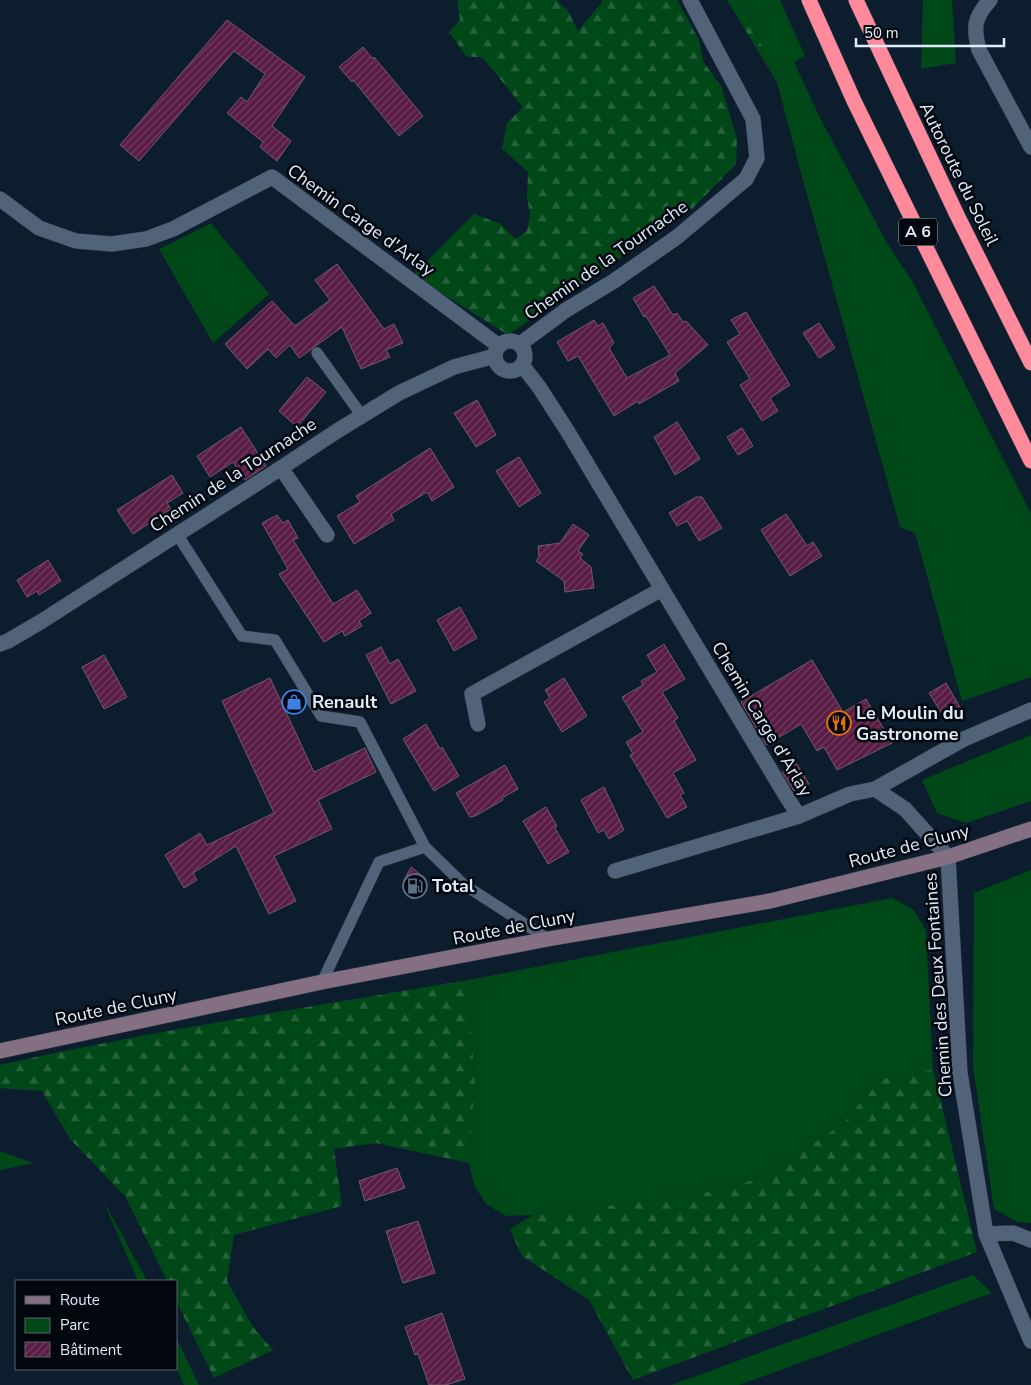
<svg xmlns="http://www.w3.org/2000/svg" width="1031" height="1385" font-family="'Nunito Sans',sans-serif">
<style>
.green{fill:#014818}
.forest{fill:url(#forest-firs)}
.building{fill:url(#building-hatch);stroke:#735968}
.lines{fill:none;stroke-linecap:round;stroke-linejoin:round}
.lane-casing{stroke:#323948;stroke-width:12}
.street-casing{stroke:#323948;stroke-width:16}
.secondary-casing{stroke:#323948;stroke-width:16}
.highway-casing{stroke:#323948;stroke-width:16}
.lane{stroke:#506378;stroke-width:11}
.street{stroke:#506378;stroke-width:15}
.secondary{stroke:#846f83;stroke-width:15}
.highway{stroke:#fe8a9c;stroke-width:15}
.labels{text-anchor:middle;dominant-baseline:central;stroke-width:5;stroke-linejoin:round;paint-order:stroke}
.shield{fill:#02070e;stroke:#9ea7b2;stroke-width:1}
.shield-label{font-size:16px;font-weight:bold;fill:#e1ecf9}
.street-label{font-size:18px;fill:#e1ecf9;stroke:#02070e}
.poi-label{font-size:18px;font-weight:bold;fill:#e1ecf9;stroke:#02070e;text-anchor:start}
</style>
<defs>
<pattern id="forest-firs" width="22" height="20" patternUnits="userSpaceOnUse" patternTransform="scale(1.25)"><rect width="22" height="20" fill="#014818"/><path d="M5 1l3.5 6h-7zM16 11l3.5 6h-7z" fill="#26633a"/></pattern>
<pattern id="building-hatch" width="6" height="6" patternUnits="userSpaceOnUse" patternTransform="scale(1.25)"><rect width="6" height="6" fill="#591d45"/><path d="M-1 1l2-2M0 6l6-6M5 7l2-2" fill="none" stroke="#713e61"/></pattern>
</defs>
<rect width="100%" height="100%" fill="#0c1d2e"/>
<g class="green">
<path d="M742,0H780L805,56L794,62L820,118L887,243L912,281L1031,513V677L962,701L915,533L900,527L801,173L777,82Z"/>
<path d="M923,0H952L956,63L921,69Z"/>
<path d="M211,223L269,294L213,343L159,249Z"/>
<path d="M1031,735V801L966,823L937,813L922,780Z"/>
<path d="M1031,870V1223L1017,1222L994,1209L973,1066L974,893Z"/>
<path d="M892,898L914,910L926,931L933,1069L878,1080L844,1123L758,1179L696,1195L533,1215L506,1216L486,1204L474,1185L469,1163L475,1084L468,980Z"/>
<path d="M0,1151L33,1163L0,1170Z"/>
<path d="M101,1196L147,1281H138Z"/>
<path d="M973,1275L992,1293L739,1385H671Z"/>
<path d="M176,1337L199,1385H184L176,1367Z"/>
</g>
<g class="forest">
<path d="M459,0H557L568,11L578,31L602,2V0H677L699,40L703,61L722,88L737,139L736,164L693,208L508,335L413,275L474,214L501,224L515,239L527,231L530,214L527,198L528,172L502,149L507,123L523,107L483,58L466,56L449,32L460,20L457,2Z"/>
<path d="M727,0H742L777,82Z"/>
<path d="M468,980L475,1084L469,1163L376,1143L334,1149L342,1206L234,1235L227,1281L253,1327L273,1350L214,1378L176,1301V1281H167L125,1196L70,1139L42,1091L0,1088V1065C155,1030 312,1007 468,980Z"/>
<path d="M933,1069L977,1252L633,1380L589,1300L522,1256L510,1229L533,1215L696,1195L758,1179L844,1123L878,1080Z"/>
</g>
<g class="building">
<path d="M227,20L305,77L272,126L291,141L277,161L260,147L263,142L227,113L241,97L247,102L265,74L234,51L139,161L120,145Z"/>
<path d="M363,47L373,59L374,57L423,116L399,136L353,80L352,82L339,67Z"/>
<path d="M337,264L384,329L394,324L403,343L386,350L390,357L361,369L342,327L299,358L290,345L276,358L268,349L247,369L225,344L272,301L295,326L330,300L315,280Z"/>
<path d="M654,286L673,315L677,313L683,322L686,321L708,345L675,373L679,381L639,404L638,401L614,416L578,356L568,361L557,342L594,320L598,326L603,323L614,343L609,348L627,378L670,355L646,316L644,317L633,298Z"/>
<path d="M746,312L790,385L770,398L778,411L762,421L740,385L750,379L727,342L740,334L731,320Z"/>
<path d="M819,323L835,348L819,358L803,333Z"/>
<path d="M307,377L326,392L297,427L279,411Z"/>
<path d="M477,400L496,435L476,447L454,413Z"/>
<path d="M677,422L700,459L675,475L654,437Z"/>
<path d="M241,427L266,466L245,480L233,462L210,477L197,456Z"/>
<path d="M742,428L753,446L738,455L727,437Z"/>
<path d="M430,448L454,487L432,501L427,492L391,514L394,520L354,544L337,516L360,502L356,496Z"/>
<path d="M519,457L541,493L519,507L496,471Z"/>
<path d="M172,475L183,493L167,503L171,509L133,534L117,510Z"/>
<path d="M696,497H702L722,528L699,541L687,521L677,526L669,513Z"/>
<path d="M786,514L807,546L813,542L822,556L790,576L761,530Z"/>
<path d="M277,515L283,523L288,520L298,538L293,540L333,604L357,590L371,613L359,621L362,626L345,636L342,631L324,642L279,574L288,569L262,523Z"/>
<path d="M573,524L589,535L578,551L583,554L580,558L591,567L594,588L565,592L564,581L536,561L539,557L538,546L560,543Z"/>
<path d="M48,560L61,581L39,595L37,591L27,597L17,580Z"/>
<path d="M460,607L477,638L454,651L437,620Z"/>
<path d="M664,644L685,679L662,692L678,718L674,721L696,760L673,773L684,793L680,795L687,807L667,818L630,755L633,754L626,742L643,732L622,697L643,685L641,681L657,672L647,655Z"/>
<path d="M381,647L390,664L398,659L416,691L391,704L366,655Z"/>
<path d="M104,655L127,697L104,709L82,667Z"/>
<path d="M812,660L843,712L866,699L892,743L837,770L824,747L817,751L801,724L766,745L741,702Z"/>
<path d="M270,678L314,772L365,748L376,772L318,800L332,829L274,856L296,901L269,914L236,846L193,873L197,880L184,888L165,855L200,833L207,845L274,813L222,701Z"/>
<path d="M564,678L587,716L562,732L544,702L550,698L545,690Z"/>
<path d="M946,683L961,709L944,717L929,693Z"/>
<path d="M426,724L440,749L442,747L459,776L434,791L403,739Z"/>
<path d="M797,764L809,784L794,791L782,772Z"/>
<path d="M505,765L518,789L502,798L503,800L475,816L470,817L456,793Z"/>
<path d="M604,787L624,830L609,839L604,830L598,833L581,800Z"/>
<path d="M546,807L557,826L555,828L569,852L548,864L523,821Z"/>
<path d="M411,867L425,878L427,886L424,893L421,896L412,899L405,893L403,887L404,880Z"/>
<path d="M397,1168L405,1188L365,1201L359,1181Z"/>
<path d="M418,1221L435,1273L403,1283L386,1231Z"/>
<path d="M442,1313L465,1379L446,1385H429L418,1354L415,1355L405,1327Z"/>
</g>
<g class="lines">
<g class="lane-casing">
<g id="lane">
<path d="M317,353L362,416"/>
<path d="M177,534L242,636L275,640L321,716L360,722L425,847L463,884L548,939"/>
<path d="M322,982L379,862L425,847"/>
</g>
</g>
<g class="street-casing">
<g id="street">
<path d="M990,0C974,18 973,27 979,50L1031,147"/>
<path d="M0,199L39,228L76,241L112,244L146,239L173,229L272,177L499,346"/>
<circle cx="510" cy="356" r="15"/>
<path d="M520,344L566,310L614,281L677,237L746,179L757,158L753,119L690,0"/>
<path d="M522,365L539,387L568,432L786,796L799,816L850,794L875,789L905,809L948,857L960,1073L986,1234L1031,1341"/>
<path d="M281,468L327,535"/>
<path d="M0,644L8,641L42,621L281,468L337,431L399,393L454,367L495,356"/>
<path d="M478,724L472,694L662,589"/>
<path d="M875,789L964,739L1031,710"/>
<path d="M615,871L799,816"/>
<path d="M986,1234L1013,1233L1031,1240"/>
</g>
</g>
<g class="secondary-casing">
<path id="secondary" d="M0,1051L322,982L548,939L770,901L948,857L1031,829"/>
</g>
<g class="highway-casing">
<g id="highway">
<path d="M809,0L854,101L1031,461"/>
<path d="M856,0L957,215L1031,363"/>
</g>
</g>
<use href="#lane" class="lane"/>
<use href="#street" class="street"/>
<use href="#secondary" class="secondary"/>
<use href="#highway" class="highway"/>
</g>
<defs>
<g id="shop-ring" transform="scale(1.25)"><circle r="9.5" fill="#02070e" stroke="#3f7fe0" stroke-width="1.5"/><path d="M-5-2.5h2.3a2.7 3.5 0 0 1 5.4 0H5L5.5 6h-11ZM-1.5-2.5h3a1.5 2.3 0 0 0-3 0Z" fill="#3f7fe0"/></g>
<g id="restaurant-ring" transform="scale(1.25)"><circle r="9.5" fill="#02070e" stroke="#e8710a" stroke-width="1.5"/><path d="M-5-6h1v4h1v-4h1v4h1v-4h1v5L-1.5 .5V6h-2V.5L-5-1ZM5-6V6H3V1.5H1.5Q1.5-4 5-6Z" fill="#e8710a"/></g>
<g id="fuel-ring" transform="scale(1.25)"><circle r="9.5" fill="#02070e" stroke="#5c6f8a" stroke-width="1.5"/><path d="M-5.5-6h7V0h2V4h1.3V-2.5L3-4.5l.8-.8L6-3V5H2.5V1h-1V6h-7ZM-4.2-4.7v3.2H.2V-4.7Z" fill="#5c6f8a"/></g>
</defs>
<g fill-rule="evenodd">
<use href="#shop-ring" x="294" y="702"/>
<use href="#restaurant-ring" x="839" y="723"/>
<use href="#fuel-ring" x="415" y="886"/>
</g>
<g class="labels">
<rect class="shield" x="899" y="218.5" width="38" height="27" rx="4"/>
<g class="shield-label">
<text x="918" y="232">A 6</text>
</g>
<g class="street-label">
<text transform="translate(959 174) rotate(64)">Autoroute du Soleil</text>
<text transform="translate(361 220) rotate(36)">Chemin Carge d'Arlay</text>
<text transform="translate(606 260) rotate(-35)">Chemin de la Tournache</text>
<text transform="translate(233 475) rotate(-33)">Chemin de la Tournache</text>
<text transform="translate(762 719) rotate(59)">Chemin Carge d'Arlay</text>
<text transform="translate(909 846) rotate(-15)">Route de Cluny</text>
<text transform="translate(514 927) rotate(-11)">Route de Cluny</text>
<text transform="translate(938 985) rotate(-94)">Chemin des Deux Fontaines</text>
<text transform="translate(116 1007) rotate(-12)">Route de Cluny</text>
</g>
<g class="poi-label">
<text x="312" y="702">Renault</text>
<text x="856" y="713">Le Moulin du<tspan x="856" dy="21">Gastronome</tspan></text>
<text x="432" y="886">Total</text>
</g>
</g>
<rect x="15" y="1280" width="162" height="90" fill="#02070e" stroke="#5b636c"/>
<rect x="25" y="1296" width="25" height="8" fill="#846f83" stroke="#5b636c"/>
<text x="60" y="1305" font-size="15" fill="#e1ecf9">Route</text>
<rect x="25" y="1318" width="25" height="15" fill="#014818" stroke="#5b636c"/>
<text x="60" y="1330" font-size="15" fill="#e1ecf9">Parc</text>
<rect x="25" y="1342" width="25" height="15" fill="url(#building-hatch)" stroke="#5b636c"/>
<text x="60" y="1355" font-size="15" fill="#e1ecf9">Bâtiment</text>
<path d="M856 38v8h148v-8" fill="none" stroke="#e1ecf9" stroke-width="2.5"/>
<text x="864" y="38" font-size="15" fill="#e1ecf9" stroke="#02070e" stroke-width="4" paint-order="stroke">50 m</text>
</svg>
